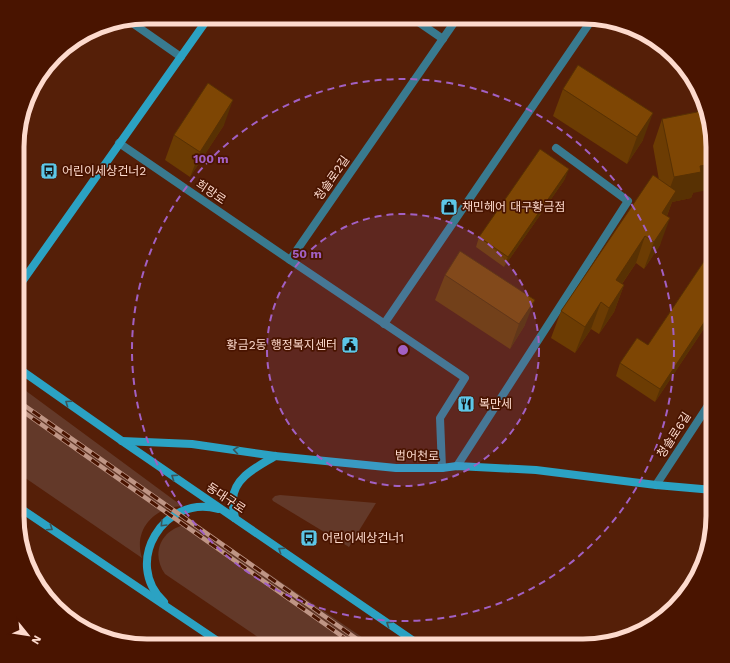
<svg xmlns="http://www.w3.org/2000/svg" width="730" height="663" font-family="'Work Sans','Noto Sans KR',sans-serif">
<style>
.green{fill:#633929}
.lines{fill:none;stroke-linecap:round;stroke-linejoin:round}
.street{stroke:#397a8f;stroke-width:8}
.secondary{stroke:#2ba2c3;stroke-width:8}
.rail-casing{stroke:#bf9585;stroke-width:4.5}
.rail{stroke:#491400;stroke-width:3;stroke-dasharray:9;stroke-linecap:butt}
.wall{fill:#6c3c03}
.shaded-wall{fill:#583103}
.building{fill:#7e4604;stroke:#583103}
.oneway{stroke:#3c5458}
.ring{fill:none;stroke:#a260c3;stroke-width:2;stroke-dasharray:7 5}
.labels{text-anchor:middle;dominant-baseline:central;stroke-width:3.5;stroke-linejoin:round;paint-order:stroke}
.poi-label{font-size:12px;fill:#fddacd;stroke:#491400;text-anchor:start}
.street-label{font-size:12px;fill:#fddacd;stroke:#491400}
.rim{fill:none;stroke:#fddacd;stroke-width:5}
.centre{fill:#a260c3;stroke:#491400;stroke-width:2}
.ring-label{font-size:12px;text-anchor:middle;font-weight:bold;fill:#a260c3;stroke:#491400;stroke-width:3.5;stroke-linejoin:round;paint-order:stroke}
</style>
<rect width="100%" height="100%" fill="#551f08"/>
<g class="green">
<path d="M18,385L182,506C154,507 133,530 142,558L18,473Z"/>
<path d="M280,495L376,503L349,547L273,501L272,499L275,496Z"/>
<path d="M184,525H196L203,529L375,646H271L165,574C151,554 160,531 184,525Z"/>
</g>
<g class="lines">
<g class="street">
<path d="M411,17L443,39"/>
<path d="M128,20L181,57"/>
<path d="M119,143L290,260"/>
<path d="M384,324L593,18"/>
<path d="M457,466L628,201L556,148"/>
<path d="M442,468L440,418L465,378L290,260L458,17"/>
<path d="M656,485L713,398"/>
</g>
<g class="secondary">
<path d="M19,286L209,17"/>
<path d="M18,368L122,441L421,646"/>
<path d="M122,441L192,444L275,456L396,468H442L457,466L536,470L656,485L713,490"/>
<path d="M17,506L225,646"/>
<path d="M235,518C234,512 232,505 233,499C234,477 259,466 275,456"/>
<path d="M164,602C122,563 164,494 218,509"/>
</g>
<g class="rail-casing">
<g id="rail">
<path d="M18,401L367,646"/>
<path d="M18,408L356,646"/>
</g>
</g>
<use href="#rail" class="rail"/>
</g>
<g class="wall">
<path d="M293,17H308L303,24Z"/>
<path d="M563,89L643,140L627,164L553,116Z"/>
<path d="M662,119L693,193L691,198L672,202L667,216L660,245L644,269L636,263L622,284L624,285L614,312L599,334L591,329L575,353L551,338L561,311L659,180L653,146Z"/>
<path d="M224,125L190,177L165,160L174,135Z"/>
<path d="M565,179L504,267L476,247L479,237Z"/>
<path d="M713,248V315L655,402L616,376L620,363L648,345Z"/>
<path d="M445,275L525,325L510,349L435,300Z"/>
</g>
<g class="shaded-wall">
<path d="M306,17H308L303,24Z"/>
<path d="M233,100L224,125L190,177L200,152Z"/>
<path d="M653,113L643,140L627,164L637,137Z"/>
<path d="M713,164V189L693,193L691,198L672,202L666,218L662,213L664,204L674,177L700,166Z"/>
<path d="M569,169L565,179L504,267L508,257Z"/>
<path d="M670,218L660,245L644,269L654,242Z"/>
<path d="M645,236L636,263L606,307L616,280Z"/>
<path d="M624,285L614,312L599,334L609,308Z"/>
<path d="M535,300L525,325L510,349L519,324Z"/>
<path d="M601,302L591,329L575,353L585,327Z"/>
<path d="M713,309V315L655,402L660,389Z"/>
</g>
<g class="building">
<path d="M578,65L653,113L637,137L563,89Z"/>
<path d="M208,83L233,100L200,152L174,135Z"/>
<path d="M704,101L713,138V164L700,166L701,172L674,177L662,119L697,112Z"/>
<path d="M540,149L569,169L508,257L479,237Z"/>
<path d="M653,175L676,191L662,213L670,218L654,242L645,236L616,280L624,285L609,308L601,302L585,327L561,311Z"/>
<path d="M713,248V309L660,389L620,363L637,338L648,345Z"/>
<path d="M460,251L535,300L519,324L445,275Z"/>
</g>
<defs><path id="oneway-chevron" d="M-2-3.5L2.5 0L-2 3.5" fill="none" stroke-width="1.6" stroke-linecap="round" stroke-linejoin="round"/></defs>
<g class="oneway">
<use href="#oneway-chevron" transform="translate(68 403) rotate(-145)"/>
<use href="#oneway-chevron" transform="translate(236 450) rotate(-172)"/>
<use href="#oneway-chevron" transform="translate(174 477) rotate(-146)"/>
<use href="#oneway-chevron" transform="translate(163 524) rotate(134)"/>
<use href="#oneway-chevron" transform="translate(50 528) rotate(34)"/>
<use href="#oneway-chevron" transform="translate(281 550) rotate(-146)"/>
<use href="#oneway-chevron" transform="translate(389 624) rotate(-146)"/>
</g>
<circle cx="403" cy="350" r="136" fill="#a260c3" fill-opacity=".12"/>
<g class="ring">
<circle cx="403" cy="350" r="136"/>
<circle cx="403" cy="350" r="271"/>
</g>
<defs>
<g id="bus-square" transform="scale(0.9)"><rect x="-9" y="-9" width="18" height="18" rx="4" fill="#5dc7e8" stroke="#491400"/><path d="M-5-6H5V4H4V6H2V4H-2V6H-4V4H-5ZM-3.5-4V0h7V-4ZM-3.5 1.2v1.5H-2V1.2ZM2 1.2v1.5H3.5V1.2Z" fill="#111"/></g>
<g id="shop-square" transform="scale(0.9)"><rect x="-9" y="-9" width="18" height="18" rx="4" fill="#5dc7e8" stroke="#491400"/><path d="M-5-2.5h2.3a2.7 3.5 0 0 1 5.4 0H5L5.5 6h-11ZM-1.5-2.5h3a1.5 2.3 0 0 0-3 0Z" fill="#111"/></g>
<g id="civic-square" transform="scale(0.9)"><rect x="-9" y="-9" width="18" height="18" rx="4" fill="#5dc7e8" stroke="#491400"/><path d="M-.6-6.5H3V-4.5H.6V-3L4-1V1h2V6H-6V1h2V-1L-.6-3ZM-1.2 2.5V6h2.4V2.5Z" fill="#111"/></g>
<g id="restaurant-square" transform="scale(0.9)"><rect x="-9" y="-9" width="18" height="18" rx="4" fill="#5dc7e8" stroke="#491400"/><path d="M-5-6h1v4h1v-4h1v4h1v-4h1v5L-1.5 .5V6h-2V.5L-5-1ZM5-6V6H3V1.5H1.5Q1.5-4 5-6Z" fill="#111"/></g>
</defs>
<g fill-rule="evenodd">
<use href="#bus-square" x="49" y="171"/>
<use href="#shop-square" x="449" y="207"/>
<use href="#civic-square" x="350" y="345"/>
<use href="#restaurant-square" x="466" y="404"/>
<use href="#bus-square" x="309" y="538"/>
</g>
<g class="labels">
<g class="poi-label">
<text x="62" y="171">어린이세상건너2</text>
<text x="462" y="207">채민헤어 대구황금점</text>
<text x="337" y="345" text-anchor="end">황금2동 행정복지센터</text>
<text x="479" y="404">복만세</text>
<text x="322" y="538">어린이세상건너1</text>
</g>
<g class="street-label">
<text transform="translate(332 178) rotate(-55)">청솔로2길</text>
<text transform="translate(211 192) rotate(34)">희망로</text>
<text transform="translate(674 435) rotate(-57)">청솔로6길</text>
<text transform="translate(417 456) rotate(1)">범어천로</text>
<text transform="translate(226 498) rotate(34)">동대구로</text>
</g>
</g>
<path d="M0 0H730V663H0ZM147 24H583A123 123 0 0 1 706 147V516A123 123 0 0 1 583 639H147A123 123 0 0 1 24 516V147A123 123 0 0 1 147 24Z" fill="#491400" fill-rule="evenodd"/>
<path class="rim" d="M147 24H583A123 123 0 0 1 706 147V516A123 123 0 0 1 583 639H147A123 123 0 0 1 24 516V147A123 123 0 0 1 147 24Z"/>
<circle cx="403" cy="350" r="6" class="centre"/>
<g class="ring-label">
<text x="211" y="163">100 m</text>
<text x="307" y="258">50 m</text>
</g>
<g transform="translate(28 635) rotate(120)" stroke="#491400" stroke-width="3" paint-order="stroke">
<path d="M0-3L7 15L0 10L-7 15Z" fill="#fddacd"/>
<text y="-6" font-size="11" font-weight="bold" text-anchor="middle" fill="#fddacd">N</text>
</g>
</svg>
